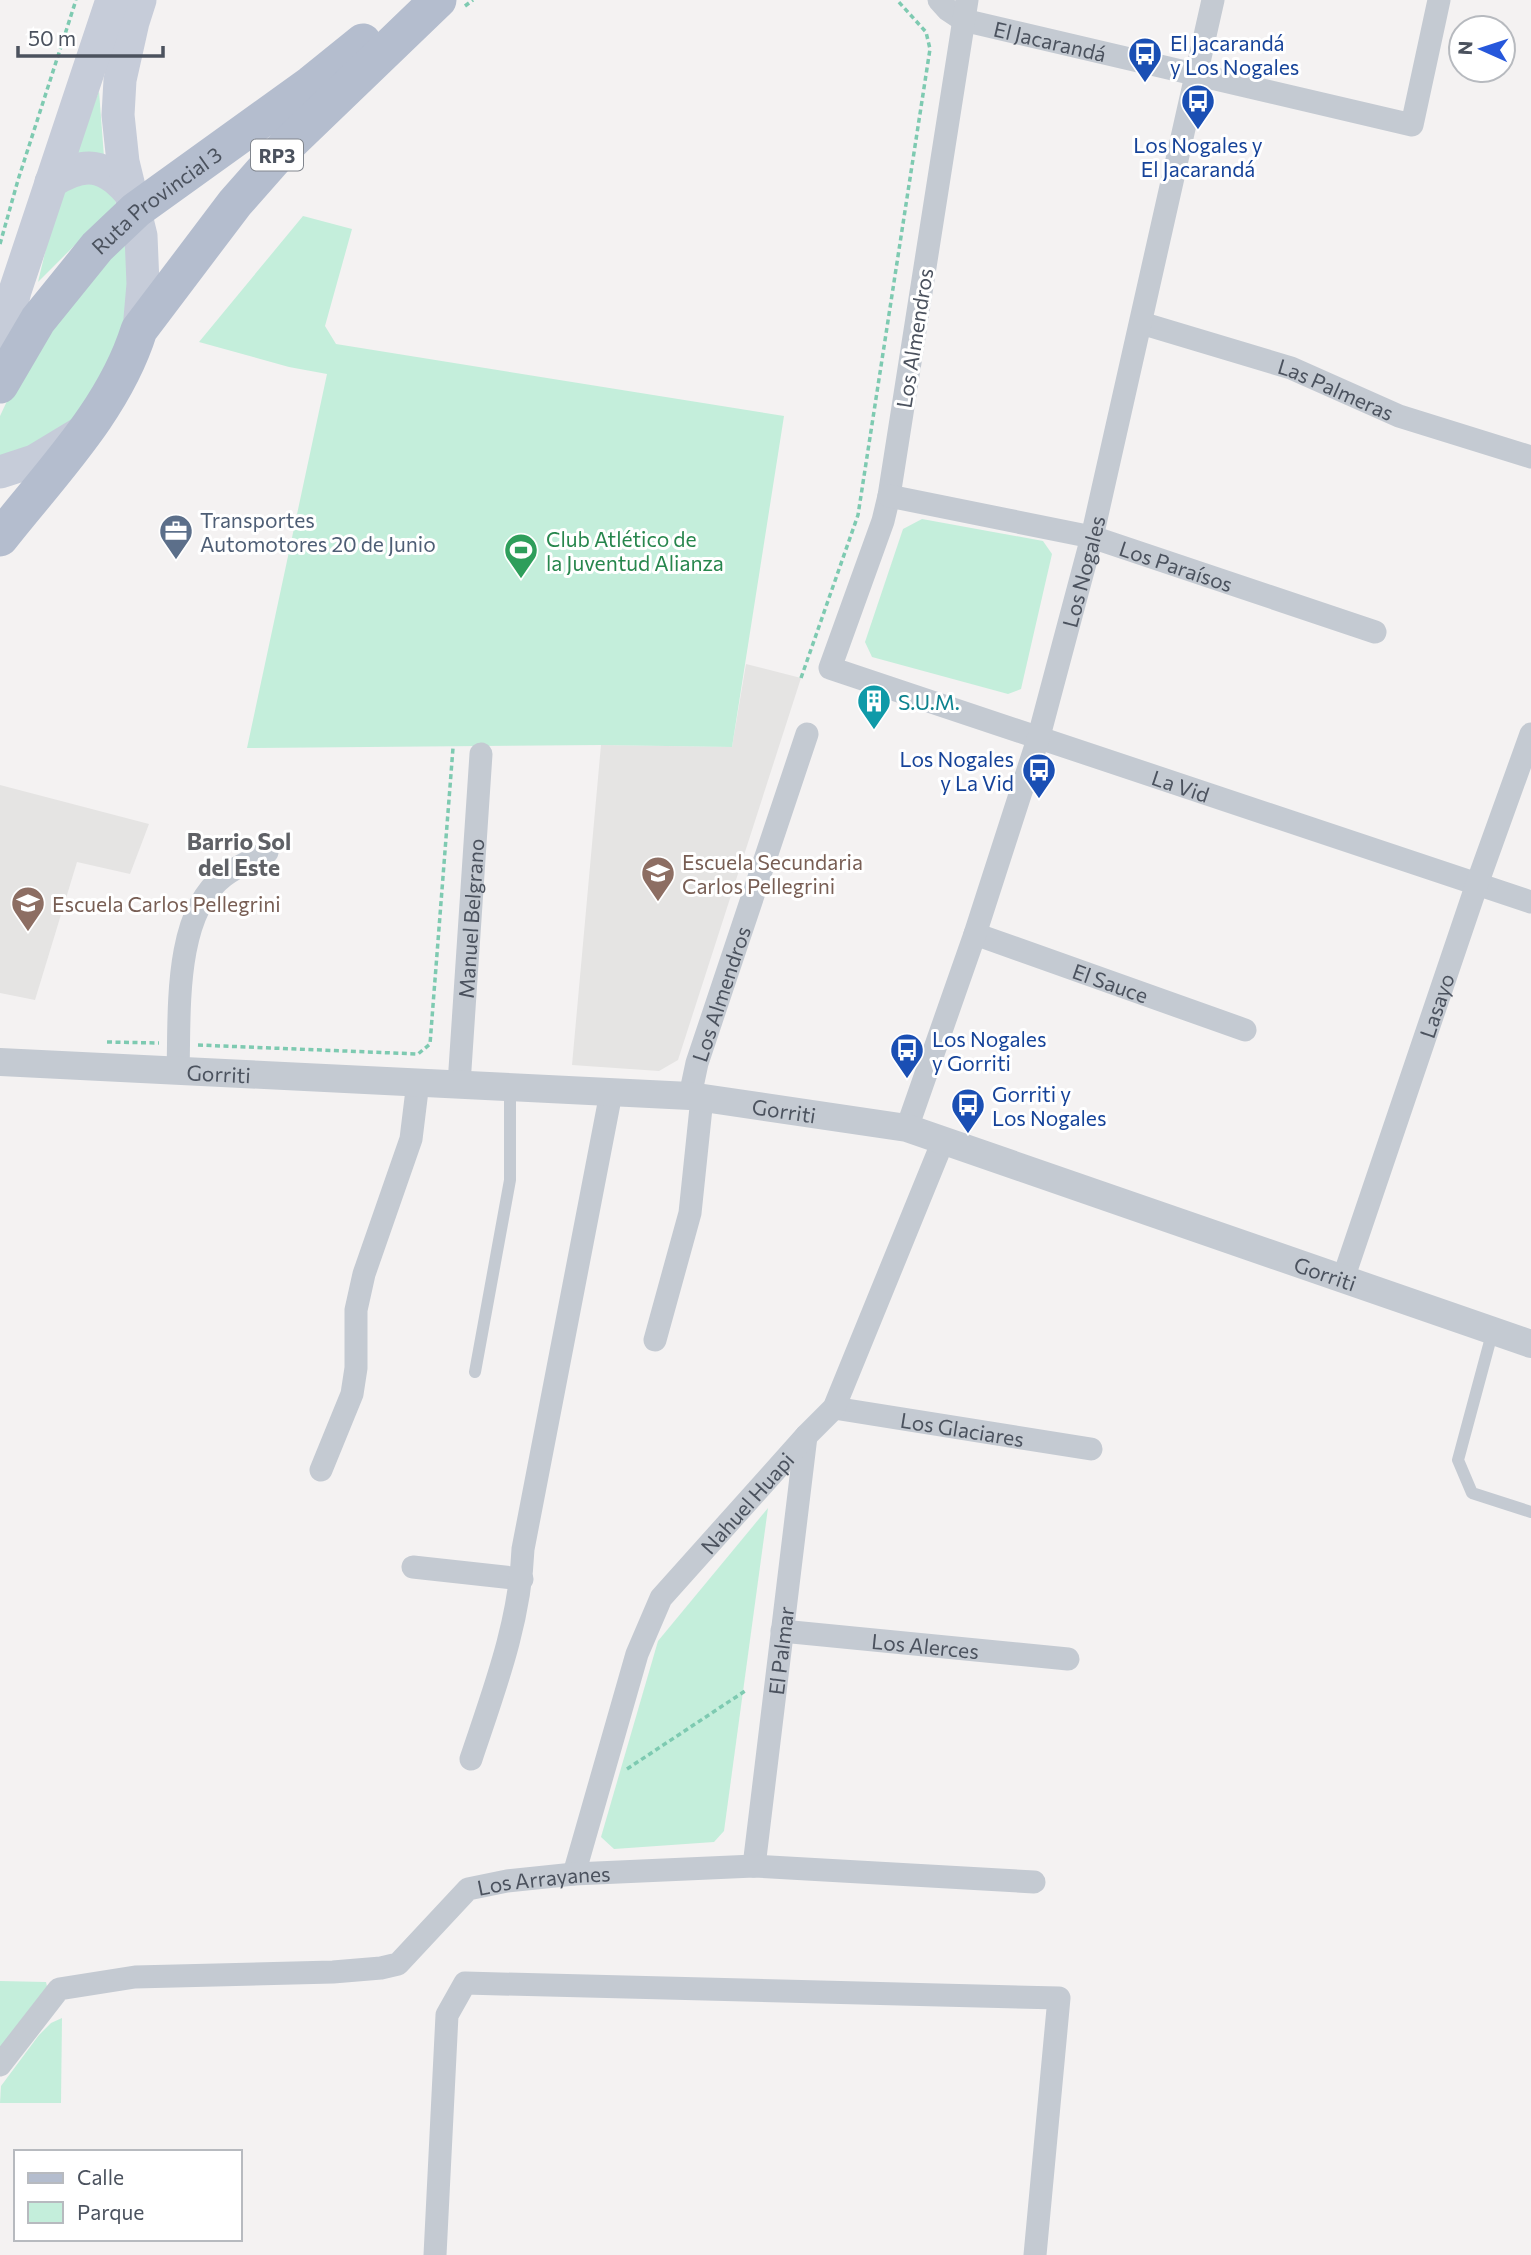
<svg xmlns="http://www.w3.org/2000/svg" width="1531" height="2255" font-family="Commissioner,sans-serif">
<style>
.education{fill:#e5e4e3}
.green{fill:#c4eedb}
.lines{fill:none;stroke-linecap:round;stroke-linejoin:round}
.path{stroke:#7ecab1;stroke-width:3.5;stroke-dasharray:5 3.5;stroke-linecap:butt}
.service{stroke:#c4cad2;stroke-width:12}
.minor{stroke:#c4cad2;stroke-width:23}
.tertiary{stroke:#c4cad2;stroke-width:28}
.secondary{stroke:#c6ccd9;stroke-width:33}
.primary{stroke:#b4bdce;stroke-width:37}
.labels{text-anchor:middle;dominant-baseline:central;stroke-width:6;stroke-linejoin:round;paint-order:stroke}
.shield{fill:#fff;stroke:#81868e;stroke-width:2}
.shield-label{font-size:19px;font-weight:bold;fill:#4b525e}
.street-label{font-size:21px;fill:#4b525e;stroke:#fff}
.transit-label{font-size:21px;fill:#164399;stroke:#fff;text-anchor:start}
.service-label{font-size:21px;fill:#4e5e75;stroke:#fff;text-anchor:start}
.leisure-label{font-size:21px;fill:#27864d;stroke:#fff;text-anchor:start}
.culture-label{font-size:21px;fill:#0d838f;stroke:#fff;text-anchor:start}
.education-label{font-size:21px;fill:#785e54;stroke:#fff;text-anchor:start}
.neighbourhood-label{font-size:23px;font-weight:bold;fill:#5f6166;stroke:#fff}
</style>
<rect width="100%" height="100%" fill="#f4f2f2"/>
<g class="education">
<path d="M746,664L801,678L678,1060L659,1071L572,1065L601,745L732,747Z"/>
<path d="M0,785L149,824L130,874L77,862L35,1000L0,993Z"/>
</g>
<g class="green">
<path d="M99,91L104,157L75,154Z"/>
<path d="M97,183L115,198L116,204L38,282L54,215L59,199L71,186Z"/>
<path d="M303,216L352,229L325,326L336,344L784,416L732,747L601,745L247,748L327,374L289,367L199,342Z"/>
<path d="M126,237L130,290L118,347L73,421L40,444L0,461V416L32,348Z"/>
<path d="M922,519L1043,541L1052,554L1021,689L1008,694L872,657L865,642L903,529Z"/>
<path d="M768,1508L724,1831L714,1842L614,1849L601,1837L658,1641Z"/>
<path d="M0,1981L46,1982L49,1995L0,2050Z"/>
<path d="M62,2018L61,2103H0L1,2086L39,2035L51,2023Z"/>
</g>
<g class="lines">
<g class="path">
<path d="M465,6L473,0"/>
<path d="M0,244L18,180L76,0"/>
<path d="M801,678L858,515L930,49L926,32L897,0"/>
<path d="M107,1042L159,1043"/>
<path d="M198,1045L418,1054L430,1044L453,748"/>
<path d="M627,1769L745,1691"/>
</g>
<g class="service">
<path d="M1493,1330L1458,1460L1472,1493L1531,1512"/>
<path d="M475,1372L510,1180V1088"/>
</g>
<g class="minor">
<path id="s1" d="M939,0L948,10L963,20L1412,125L1439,0"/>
<path id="s2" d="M967,0L889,496L883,521L830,668L1531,902"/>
<path id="s3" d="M1141,323L1291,368L1399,416L1531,457"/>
<path id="s4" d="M889,496L1092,537L1375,632"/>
<path id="s5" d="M975,934L1245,1030"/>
<path d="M178,1071C180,1014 173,914 224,876C237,866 254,860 267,852"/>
<path id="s6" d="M459,1084L481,754"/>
<path id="s7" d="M690,1096L697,1063L807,734"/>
<path id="s8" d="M907,1128L975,934L1039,736L1092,537L1213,0"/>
<path id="s9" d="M1343,1279L1477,884L1531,734"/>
<path d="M655,1340L690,1213L702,1098"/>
<path id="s10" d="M834,1408L1091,1449"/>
<path d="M321,1470L352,1394L356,1368V1310L364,1274L411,1139L418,1082"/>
<path d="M413,1567L522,1579"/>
<path id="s11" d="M782,1631L1068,1659"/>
<path d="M471,1759C494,1690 520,1623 523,1549L611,1093"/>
<path id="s12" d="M754,1866L806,1436"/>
<path id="s13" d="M574,1874L637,1654L661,1598L806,1436L834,1408L943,1141"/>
<path id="s14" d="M0,2065L59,1989L135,1977L333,1972L381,1968L398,1964L468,1889L507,1881L574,1874L754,1866L1034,1882"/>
<path d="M435,2255L447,2015L465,1983L1059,1998L1035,2255"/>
</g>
<path class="tertiary" id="s15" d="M0,1062L690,1096L907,1128L1531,1344"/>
<g class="secondary">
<path d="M51,182C85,160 106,164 131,194"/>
<path d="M139,330L143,284L141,236L123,162L118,115L120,80L133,22L140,0"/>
<path d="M0,351L15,291L112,0"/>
<path d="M0,472L34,461L82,432"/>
</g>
<g class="primary">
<path id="s16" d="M0,385L38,320L97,247L136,210L311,84L363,42"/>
<path d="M0,538C51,473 114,410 139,330L235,203L280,152L438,0"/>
</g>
</g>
<defs>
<g id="bus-pin" transform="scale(1.75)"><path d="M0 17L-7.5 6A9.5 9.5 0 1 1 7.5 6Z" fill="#1a4fb4" stroke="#fff"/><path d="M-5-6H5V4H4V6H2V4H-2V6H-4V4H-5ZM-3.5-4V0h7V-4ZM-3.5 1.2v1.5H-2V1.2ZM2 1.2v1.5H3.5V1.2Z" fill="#fff"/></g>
<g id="office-pin" transform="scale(1.75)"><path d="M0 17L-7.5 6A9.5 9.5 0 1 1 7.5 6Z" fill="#5c6f8a" stroke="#fff"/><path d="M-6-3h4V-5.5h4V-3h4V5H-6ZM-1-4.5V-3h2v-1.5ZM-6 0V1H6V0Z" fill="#fff"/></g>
<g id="stadium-pin" transform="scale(1.75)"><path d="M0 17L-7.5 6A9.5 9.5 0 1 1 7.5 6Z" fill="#2e9e5b" stroke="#fff"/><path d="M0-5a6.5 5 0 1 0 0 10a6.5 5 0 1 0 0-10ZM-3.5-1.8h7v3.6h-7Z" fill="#fff"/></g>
<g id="building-pin" transform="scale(1.75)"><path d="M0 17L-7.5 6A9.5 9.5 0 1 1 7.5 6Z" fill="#0f9aa8" stroke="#fff"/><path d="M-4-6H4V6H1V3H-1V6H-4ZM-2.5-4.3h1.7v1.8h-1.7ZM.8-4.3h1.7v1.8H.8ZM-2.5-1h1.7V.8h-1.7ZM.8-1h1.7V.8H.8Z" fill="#fff"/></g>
<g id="school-pin" transform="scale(1.75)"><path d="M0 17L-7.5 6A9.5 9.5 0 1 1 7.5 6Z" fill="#8d6e63" stroke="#fff"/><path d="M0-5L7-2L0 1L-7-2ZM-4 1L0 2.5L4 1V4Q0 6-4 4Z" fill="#fff"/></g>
</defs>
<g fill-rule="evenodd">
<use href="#bus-pin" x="1145" y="54"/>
<use href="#bus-pin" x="1198" y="101"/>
<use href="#office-pin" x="176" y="531"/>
<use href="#stadium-pin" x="521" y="550"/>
<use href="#building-pin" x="874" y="701"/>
<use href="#bus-pin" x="1039" y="770"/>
<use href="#school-pin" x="658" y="873"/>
<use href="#school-pin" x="28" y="903"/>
<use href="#bus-pin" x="907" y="1050"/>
<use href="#bus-pin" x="968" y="1105"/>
</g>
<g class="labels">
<rect class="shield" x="251" y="139.5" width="52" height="31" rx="5"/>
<g class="shield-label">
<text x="277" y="155">RP3</text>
</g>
<g class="street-label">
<text stroke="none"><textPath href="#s1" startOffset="121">El Jacarandá</textPath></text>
<text stroke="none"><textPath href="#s16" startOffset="245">Ruta Provincial 3</textPath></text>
<text transform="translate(914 338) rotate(-81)">Los Almendros</text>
<text stroke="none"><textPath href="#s3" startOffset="206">Las Palmeras</textPath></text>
<text stroke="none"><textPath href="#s4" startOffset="296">Los Paraísos</textPath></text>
<text stroke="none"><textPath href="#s8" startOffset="584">Los Nogales</textPath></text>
<text stroke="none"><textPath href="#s2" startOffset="1054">La Vid</textPath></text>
<text stroke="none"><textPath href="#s6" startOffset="166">Manuel Belgrano</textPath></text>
<text stroke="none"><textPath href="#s5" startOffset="144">El Sauce</textPath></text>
<text stroke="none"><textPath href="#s7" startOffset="107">Los Almendros</textPath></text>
<text stroke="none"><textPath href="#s9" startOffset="289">Lasayo</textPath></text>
<text stroke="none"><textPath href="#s15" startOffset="219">Gorriti</textPath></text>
<text stroke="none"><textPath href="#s15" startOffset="786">Gorriti</textPath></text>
<text stroke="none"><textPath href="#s15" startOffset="1353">Gorriti</textPath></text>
<text stroke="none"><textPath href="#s10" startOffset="130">Los Glaciares</textPath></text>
<text stroke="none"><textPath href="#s13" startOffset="418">Nahuel Huapi</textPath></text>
<text stroke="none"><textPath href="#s11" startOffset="144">Los Alerces</textPath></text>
<text stroke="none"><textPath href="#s12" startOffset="217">El Palmar</textPath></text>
<text stroke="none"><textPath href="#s14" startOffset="616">Los Arrayanes</textPath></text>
</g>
<g class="transit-label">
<text x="1170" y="42">El Jacarandá<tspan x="1170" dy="24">y Los Nogales</tspan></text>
<text x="1198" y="144" text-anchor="middle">Los Nogales y<tspan x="1198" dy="24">El Jacarandá</tspan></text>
<text x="1014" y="758" text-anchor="end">Los Nogales<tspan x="1014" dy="24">y La Vid</tspan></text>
<text x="932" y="1038">Los Nogales<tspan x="932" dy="24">y Gorriti</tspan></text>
<text x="992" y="1093">Gorriti y<tspan x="992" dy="24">Los Nogales</tspan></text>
</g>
<g class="service-label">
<text x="200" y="519">Transportes<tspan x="200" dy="24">Automotores 20 de Junio</tspan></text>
</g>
<g class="leisure-label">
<text x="546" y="538">Club Atlético de<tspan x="546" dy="24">la Juventud Alianza</tspan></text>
</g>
<g class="culture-label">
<text x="898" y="701">S.U.M.</text>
</g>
<g class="education-label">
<text x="682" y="861">Escuela Secundaria<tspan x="682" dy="24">Carlos Pellegrini</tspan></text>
<text x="52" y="903">Escuela Carlos Pellegrini</text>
</g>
<g class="neighbourhood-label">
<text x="239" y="841">Barrio Sol<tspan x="239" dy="26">del Este</tspan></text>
</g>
</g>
<rect x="14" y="2150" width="228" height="91" fill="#ffffff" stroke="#b7babf" stroke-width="2"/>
<rect x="28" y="2173" width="35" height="10" fill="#b4bdce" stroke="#b7babf" stroke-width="2"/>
<text x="77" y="2185" font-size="21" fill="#4b525e">Calle</text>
<rect x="28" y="2202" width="35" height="21" fill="#c4eedb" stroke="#b7babf" stroke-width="2"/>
<text x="77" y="2220" font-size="21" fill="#4b525e">Parque</text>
<g transform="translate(1482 49) rotate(273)"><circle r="33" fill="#ffffff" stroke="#b7babf" stroke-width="2"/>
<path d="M0-5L12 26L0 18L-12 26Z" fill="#2657db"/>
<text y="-10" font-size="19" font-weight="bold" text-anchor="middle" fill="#4b525e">N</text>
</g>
<path d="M18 46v10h145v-10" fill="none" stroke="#4b525e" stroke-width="3.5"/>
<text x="28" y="46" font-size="21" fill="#4b525e" stroke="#ffffff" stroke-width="5" paint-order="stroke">50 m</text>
</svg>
